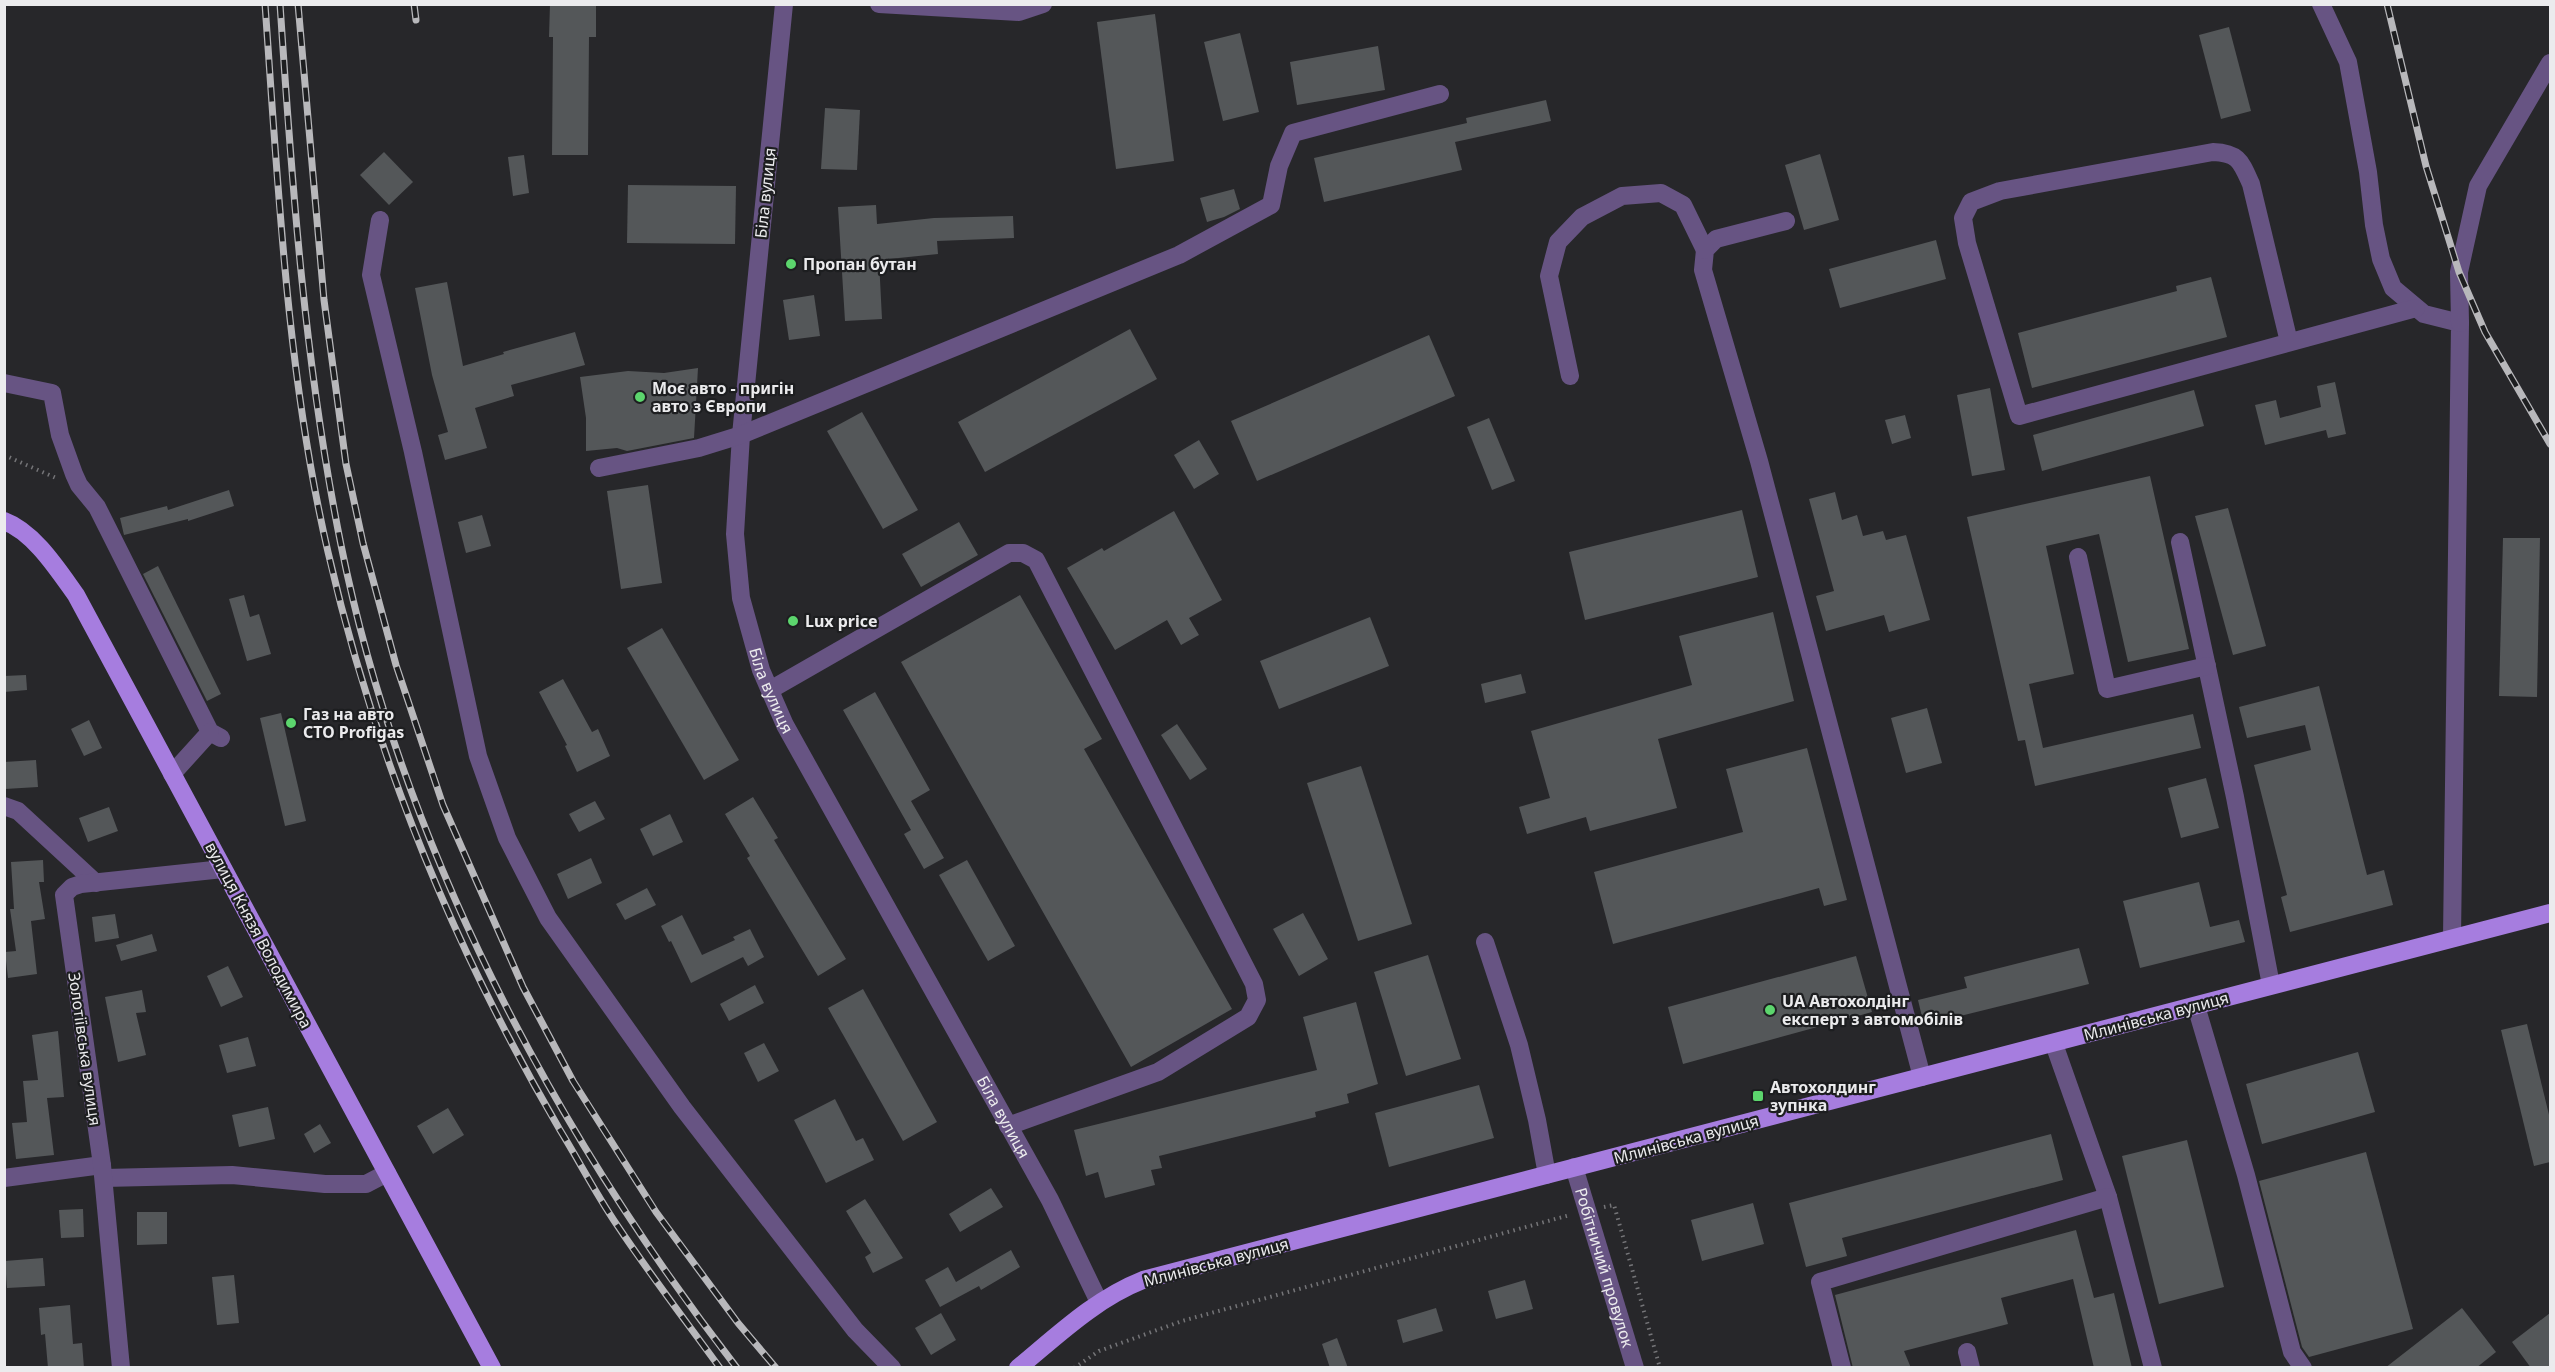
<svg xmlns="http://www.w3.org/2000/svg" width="2555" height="1372" font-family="'Noto Sans',sans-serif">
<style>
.building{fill:#545759}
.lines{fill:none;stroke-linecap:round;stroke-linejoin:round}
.path{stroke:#757578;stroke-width:4;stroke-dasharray:1.5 4.5;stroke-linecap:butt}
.minor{stroke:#675483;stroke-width:18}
.major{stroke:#a67ddf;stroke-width:18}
.rail-casing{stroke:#b8b8bb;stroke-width:7}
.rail{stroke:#1d1e20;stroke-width:4.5;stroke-dasharray:14;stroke-linecap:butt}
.poi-dot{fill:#5cd56d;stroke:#1d1e20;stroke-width:2}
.labels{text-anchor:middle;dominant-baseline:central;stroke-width:4.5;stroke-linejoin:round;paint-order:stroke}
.street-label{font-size:16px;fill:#ebebed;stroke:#1d1e20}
.poi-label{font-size:16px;font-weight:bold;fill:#ebebed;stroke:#1d1e20;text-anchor:start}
</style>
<rect width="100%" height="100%" fill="#27272a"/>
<g class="building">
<path d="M550,4H596V37H589L588,155H552L553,37H549Z"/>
<path d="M1155,14L1174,161L1116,169L1097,22Z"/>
<path d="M2229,27L2251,111L2221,119L2199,35Z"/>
<path d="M1240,33L1259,112L1223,121L1204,42Z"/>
<path d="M1378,46L1385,90L1297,105L1290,62Z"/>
<path d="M1546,100L1551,121L1455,142L1462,170L1324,202L1314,158L1467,123L1466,118Z"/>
<path d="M825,108L860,110L857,170L821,169Z"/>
<path d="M384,152L413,182L389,205L360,175Z"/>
<path d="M1820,154L1839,220L1804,230L1785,165Z"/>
<path d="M524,155L529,193L513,196L508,157Z"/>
<path d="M628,185L736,186L735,244L627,243Z"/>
<path d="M1234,189L1240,209L1224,217L1207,222L1200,198Z"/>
<path d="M876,205L877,224L934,218L1013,216L1014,238L937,241L938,254L879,260L882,319L845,321L838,207Z"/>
<path d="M1936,240L1946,279L1840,308L1829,269Z"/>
<path d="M2211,277L2227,337L2032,388L2018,333L2177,291L2176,286Z"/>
<path d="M447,282L463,366L504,354L503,352L575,332L585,365L511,385L514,396L475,408L487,448L445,460L438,435L448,432L432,375L415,288Z"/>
<path d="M814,295L820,336L789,340L783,300Z"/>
<path d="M1130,329L1157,379L985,472L958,422Z"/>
<path d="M1429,335L1455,396L1257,481L1231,421Z"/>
<path d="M698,368L694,438L627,451L617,448L586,451V418L580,377L628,371L664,373Z"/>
<path d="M2335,382L2346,434L2328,438L2326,430L2265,445L2255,405L2276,400L2280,418L2321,407L2317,386Z"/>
<path d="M1990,388L2005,470L1972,476L1957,395Z"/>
<path d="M2194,390L2204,426L2042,471L2033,435Z"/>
<path d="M862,412L918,510L883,529L827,431Z"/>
<path d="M1905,415L1911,438L1892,444L1885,420Z"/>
<path d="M1489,418L1515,481L1492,490L1467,427Z"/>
<path d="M1199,440L1219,474L1194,489L1174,455Z"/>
<path d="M2150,476L2189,649L2128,662L2099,534L2046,546L2074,674L2029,684L2043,748L2193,714L2201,748L2035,786L2025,740L2018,741L1967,517Z"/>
<path d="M648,485L662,583L621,589L607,491Z"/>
<path d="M229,490L234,506L188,521V519L124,535L120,518L167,506L168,510Z"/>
<path d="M1835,492L1842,520L1857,515L1863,536L1883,531L1886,540L1906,535L1930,620L1889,632L1884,615L1826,631L1816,596L1834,591L1809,499Z"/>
<path d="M2228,508L2266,646L2233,655L2195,516Z"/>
<path d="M1742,510L1758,577L1585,620L1569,552Z"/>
<path d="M1174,511L1222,600L1189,618L1199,635L1181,645L1167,620L1115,650L1067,568L1102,548L1104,551Z"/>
<path d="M482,515L491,546L466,553L458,522Z"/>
<path d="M959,522L978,555L921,587L902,554Z"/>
<path d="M2503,538H2540L2537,697L2499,696Z"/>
<path d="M158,566L221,694L207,701L143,574Z"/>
<path d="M244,595L250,617L259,614L271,654L247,661L229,599Z"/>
<path d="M1020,595L1102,739L1084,749L1232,1009L1131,1067L901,662Z"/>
<path d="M1773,612L1794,701L1658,739L1677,808L1590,831L1586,817L1527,834L1519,807L1550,798L1531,731L1692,685L1679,636Z"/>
<path d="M1370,617L1389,666L1279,709L1260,661Z"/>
<path d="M662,628L739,760L704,780L627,648Z"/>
<path d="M1521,674L1526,693L1485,703L1481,684Z"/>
<path d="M26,675L27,690L4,692V676Z"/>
<path d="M563,679L592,732L598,729L610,756L577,772L565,746L567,745L539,692Z"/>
<path d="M2319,686L2367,875L2384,870L2393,905L2290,932L2281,897L2287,895L2254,765L2311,750L2305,725L2247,738L2239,707Z"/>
<path d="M875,692L930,790L911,801L944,858L924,869L904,834L911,830L843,710Z"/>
<path d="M1927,708L1942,763L1906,773L1891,718Z"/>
<path d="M281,713L306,821L285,826L260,718Z"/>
<path d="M89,720L102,748L84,756L71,729Z"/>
<path d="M1177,724L1207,769L1190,780L1161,735Z"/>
<path d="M1807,748L1847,900L1824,906L1819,888L1613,944L1594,872L1743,832L1726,769Z"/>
<path d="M36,760L38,787L5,789L4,762Z"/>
<path d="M1361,766L1412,924L1358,941L1307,783Z"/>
<path d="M2206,778L2219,828L2181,838L2168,788Z"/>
<path d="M753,797L778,838L774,840L846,959L818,976L747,858L750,856L725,814Z"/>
<path d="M595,801L605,819L579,832L569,814Z"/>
<path d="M109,807L118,831L88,842L79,818Z"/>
<path d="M670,814L683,842L653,856L640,829Z"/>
<path d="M591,858L602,883L568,899L557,874Z"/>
<path d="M43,860L44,882H39L45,919L31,921L37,974L8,978L5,952L16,951L10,909H14L11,862Z"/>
<path d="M967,860L1015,946L988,961L939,875Z"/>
<path d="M2199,882L2210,927L2239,920L2245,942L2140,968L2123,901Z"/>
<path d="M647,888L656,905L625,920L616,904Z"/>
<path d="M1303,913L1328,959L1299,976L1273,929Z"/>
<path d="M115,914L119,938L95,942L92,917Z"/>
<path d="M682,915L702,955L735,940L733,937L750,929L764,957L748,966L743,957L691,983L671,941L669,942L661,926Z"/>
<path d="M152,934L157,951L121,961L116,945Z"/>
<path d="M2079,948L2089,984L1924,1025L1918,1000L1967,988L1964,977Z"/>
<path d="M1428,955L1461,1059L1406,1076L1374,972Z"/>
<path d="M1856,956L1872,1012L1683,1064L1668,1007Z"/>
<path d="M228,966L243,997L221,1007L207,976Z"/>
<path d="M755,985L764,1003L729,1021L720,1004Z"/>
<path d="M863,989L937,1122L903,1141L828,1008Z"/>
<path d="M142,990L146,1012L136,1013L146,1055L118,1062L105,997Z"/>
<path d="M1356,1002L1378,1084L1347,1094L1349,1103L1315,1112L1316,1117L1159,1156L1162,1168L1151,1170L1155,1185L1105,1198L1098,1172L1086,1176L1074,1130L1317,1070L1303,1017Z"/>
<path d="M2527,1024L2550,1119V1162L2534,1166L2501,1030Z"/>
<path d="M58,1031L64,1097L47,1098L54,1155L16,1159L12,1123L27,1122L23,1081L38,1080L32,1035Z"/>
<path d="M248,1037L256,1066L227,1073L219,1045Z"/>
<path d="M764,1043L779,1071L758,1082L744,1053Z"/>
<path d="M2358,1052L2375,1112L2262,1144L2246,1084Z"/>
<path d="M1479,1085L1494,1138L1389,1167L1375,1113Z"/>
<path d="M835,1099L856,1141L863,1138L874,1160L826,1183L794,1120Z"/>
<path d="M268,1107L275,1139L239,1147L232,1115Z"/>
<path d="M448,1108L464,1135L433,1154L417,1126Z"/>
<path d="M320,1124L331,1143L314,1153L304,1134Z"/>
<path d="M2051,1134L2063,1180L1842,1238L1847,1256L1806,1267L1789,1203Z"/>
<path d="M2187,1140L2224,1287L2159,1304L2122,1156Z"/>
<path d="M2366,1152L2413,1329L2309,1357L2302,1347L2259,1181Z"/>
<path d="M991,1188L1003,1207L960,1232L949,1214Z"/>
<path d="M865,1199L903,1258L873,1273L865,1257L871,1253L846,1211Z"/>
<path d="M1753,1203L1764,1244L1702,1261L1691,1220Z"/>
<path d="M83,1209L84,1237L61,1238L59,1210Z"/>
<path d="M137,1212H167V1244L137,1245Z"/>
<path d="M2076,1230L2094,1298L2114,1293L2132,1368H2094L2073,1279L2001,1298L2008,1324L1904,1351L1911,1368H1853L1835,1295Z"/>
<path d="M1011,1250L1020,1267L981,1290L979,1286L940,1307L925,1280L948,1267L956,1282Z"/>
<path d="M43,1258L45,1286L7,1288L5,1261Z"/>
<path d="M234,1275L239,1323L217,1325L212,1277Z"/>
<path d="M1525,1280L1533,1309L1496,1319L1488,1291Z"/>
<path d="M70,1305L73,1344L82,1343L84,1368H48L45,1334L41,1335L39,1308Z"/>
<path d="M1436,1308L1443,1331L1403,1343L1397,1320Z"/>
<path d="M2462,1308L2496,1352L2476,1368H2385Z"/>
<path d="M941,1313L956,1340L931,1355L915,1328Z"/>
<path d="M2550,1313V1368H2531L2512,1342Z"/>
<path d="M1337,1338L1348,1368H1330L1322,1344Z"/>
</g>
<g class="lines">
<g class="path">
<path d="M4,455L56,478"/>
<path d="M1604,1207L1614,1205L1660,1368"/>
<path d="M1074,1368L1099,1351L1182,1321L1570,1215"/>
</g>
<g class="minor">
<path id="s1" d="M784,4L741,435L735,534L741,598L761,670L785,725L1050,1200L1099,1302"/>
<path d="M879,4L1019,12L1043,4"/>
<path d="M2321,4L2348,62L2368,172L2374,225L2381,259L2393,288L2424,314L2460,323L2452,938"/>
<path d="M380,220L371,275L413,452L478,756L507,838L548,918L682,1107L855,1330L892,1368"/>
<path d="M1786,221L1716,239L1705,250L1703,270L1759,461L1922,1077"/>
<path d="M2460,323L2459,272L2478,186L2550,63"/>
<path d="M2289,342L2251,184C2241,162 2239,153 2213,152L2000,191L1971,202L1963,218L1967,243L2019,416L2416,308"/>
<path d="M1570,376L1549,276L1558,242L1582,217L1622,196L1661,193L1683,205L1705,250"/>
<path d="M4,383L52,393L60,435L74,474L79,485L97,507L210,732L221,738"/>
<path d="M599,468L699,448L741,435L1179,255L1271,205L1279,166L1293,133L1440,94"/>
<path d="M2180,542L2235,797L2271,985"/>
<path d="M2078,557L2107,689L2207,666"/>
<path d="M770,690L1009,553H1023L1036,560L1254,984L1257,1000L1248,1017L1158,1072L1008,1126"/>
<path d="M172,774L210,732"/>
<path d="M4,806L18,811L96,883"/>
<path d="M1485,942L1519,1045L1537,1120L1547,1175"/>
<path d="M2196,1006L2246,1175L2292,1352L2303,1368"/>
<path d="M2054,1044L2108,1197L2153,1368"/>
<path id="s2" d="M1574,1167L1635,1368"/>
<path d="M4,1178L102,1165"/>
<path d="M104,1178L232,1175L325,1184H366L387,1173"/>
<path d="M1967,1352L1971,1368"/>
<path d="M121,1368L102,1165L64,895L72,887L81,884L223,869"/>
<path d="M1842,1368L1820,1282L2108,1197"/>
</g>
<g class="major">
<path d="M4,521C34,532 58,570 76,595L492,1368"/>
<path d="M1018,1368C1058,1335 1095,1299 1143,1280L2550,913"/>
</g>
<g class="rail-casing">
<g id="rail">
<path d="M265,4C278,185 287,376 328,552C375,757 454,949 560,1130C579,1161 596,1194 617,1225C649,1273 685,1320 720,1368"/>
<path d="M280,4C292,186 305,367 341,545C401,843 552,1129 737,1368"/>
<path d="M298,4L324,300L346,464L363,543L396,665L443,805L523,987L573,1081L656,1212L738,1323L776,1368"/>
<path d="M414,4L416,20"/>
<path d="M2387,4L2426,166L2459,272L2485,332L2550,444"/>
</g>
</g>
<use href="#rail" class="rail"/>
</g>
<g class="poi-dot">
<circle cx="791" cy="264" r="6"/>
<circle cx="640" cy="397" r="6"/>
<circle cx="793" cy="621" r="6"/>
<circle cx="291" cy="723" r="6"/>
<circle cx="1770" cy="1010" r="6"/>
<rect x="1752" y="1090" width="12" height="12" rx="3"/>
</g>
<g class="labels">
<g class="street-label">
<text transform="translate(765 193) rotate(-84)">Біла вулиця</text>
<text stroke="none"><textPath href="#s1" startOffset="694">Біла вулиця</textPath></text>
<text transform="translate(259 935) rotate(62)">вулиця Князя Володимира</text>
<text transform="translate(2156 1016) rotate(-15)">Млинівська вулиця</text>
<text transform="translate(85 1049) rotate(82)">Золотіївська вулиця</text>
<text stroke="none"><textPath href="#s1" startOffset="1180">Біла вулиця</textPath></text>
<text transform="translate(1686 1139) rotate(-15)">Млинівська вулиця</text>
<text transform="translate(1216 1262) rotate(-15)">Млинівська вулиця</text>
<text stroke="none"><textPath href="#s2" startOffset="105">Робітничий провулок</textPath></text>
</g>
<g class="poi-label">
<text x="803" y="264">Пропан бутан</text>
<text x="652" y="388">Моє авто - пригін<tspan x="652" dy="18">авто з Європи</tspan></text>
<text x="805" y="621">Lux price</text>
<text x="303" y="714">Газ на авто<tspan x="303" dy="18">СТО Profigas</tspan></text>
<text x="1782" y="1001">UA Автохолдінг<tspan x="1782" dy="18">експерт з автомобілів</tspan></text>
<text x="1770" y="1087">Автохолдинг<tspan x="1770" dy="18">зупнка</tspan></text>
</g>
</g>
<rect width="2555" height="1372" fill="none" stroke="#ebebed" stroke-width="12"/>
</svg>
